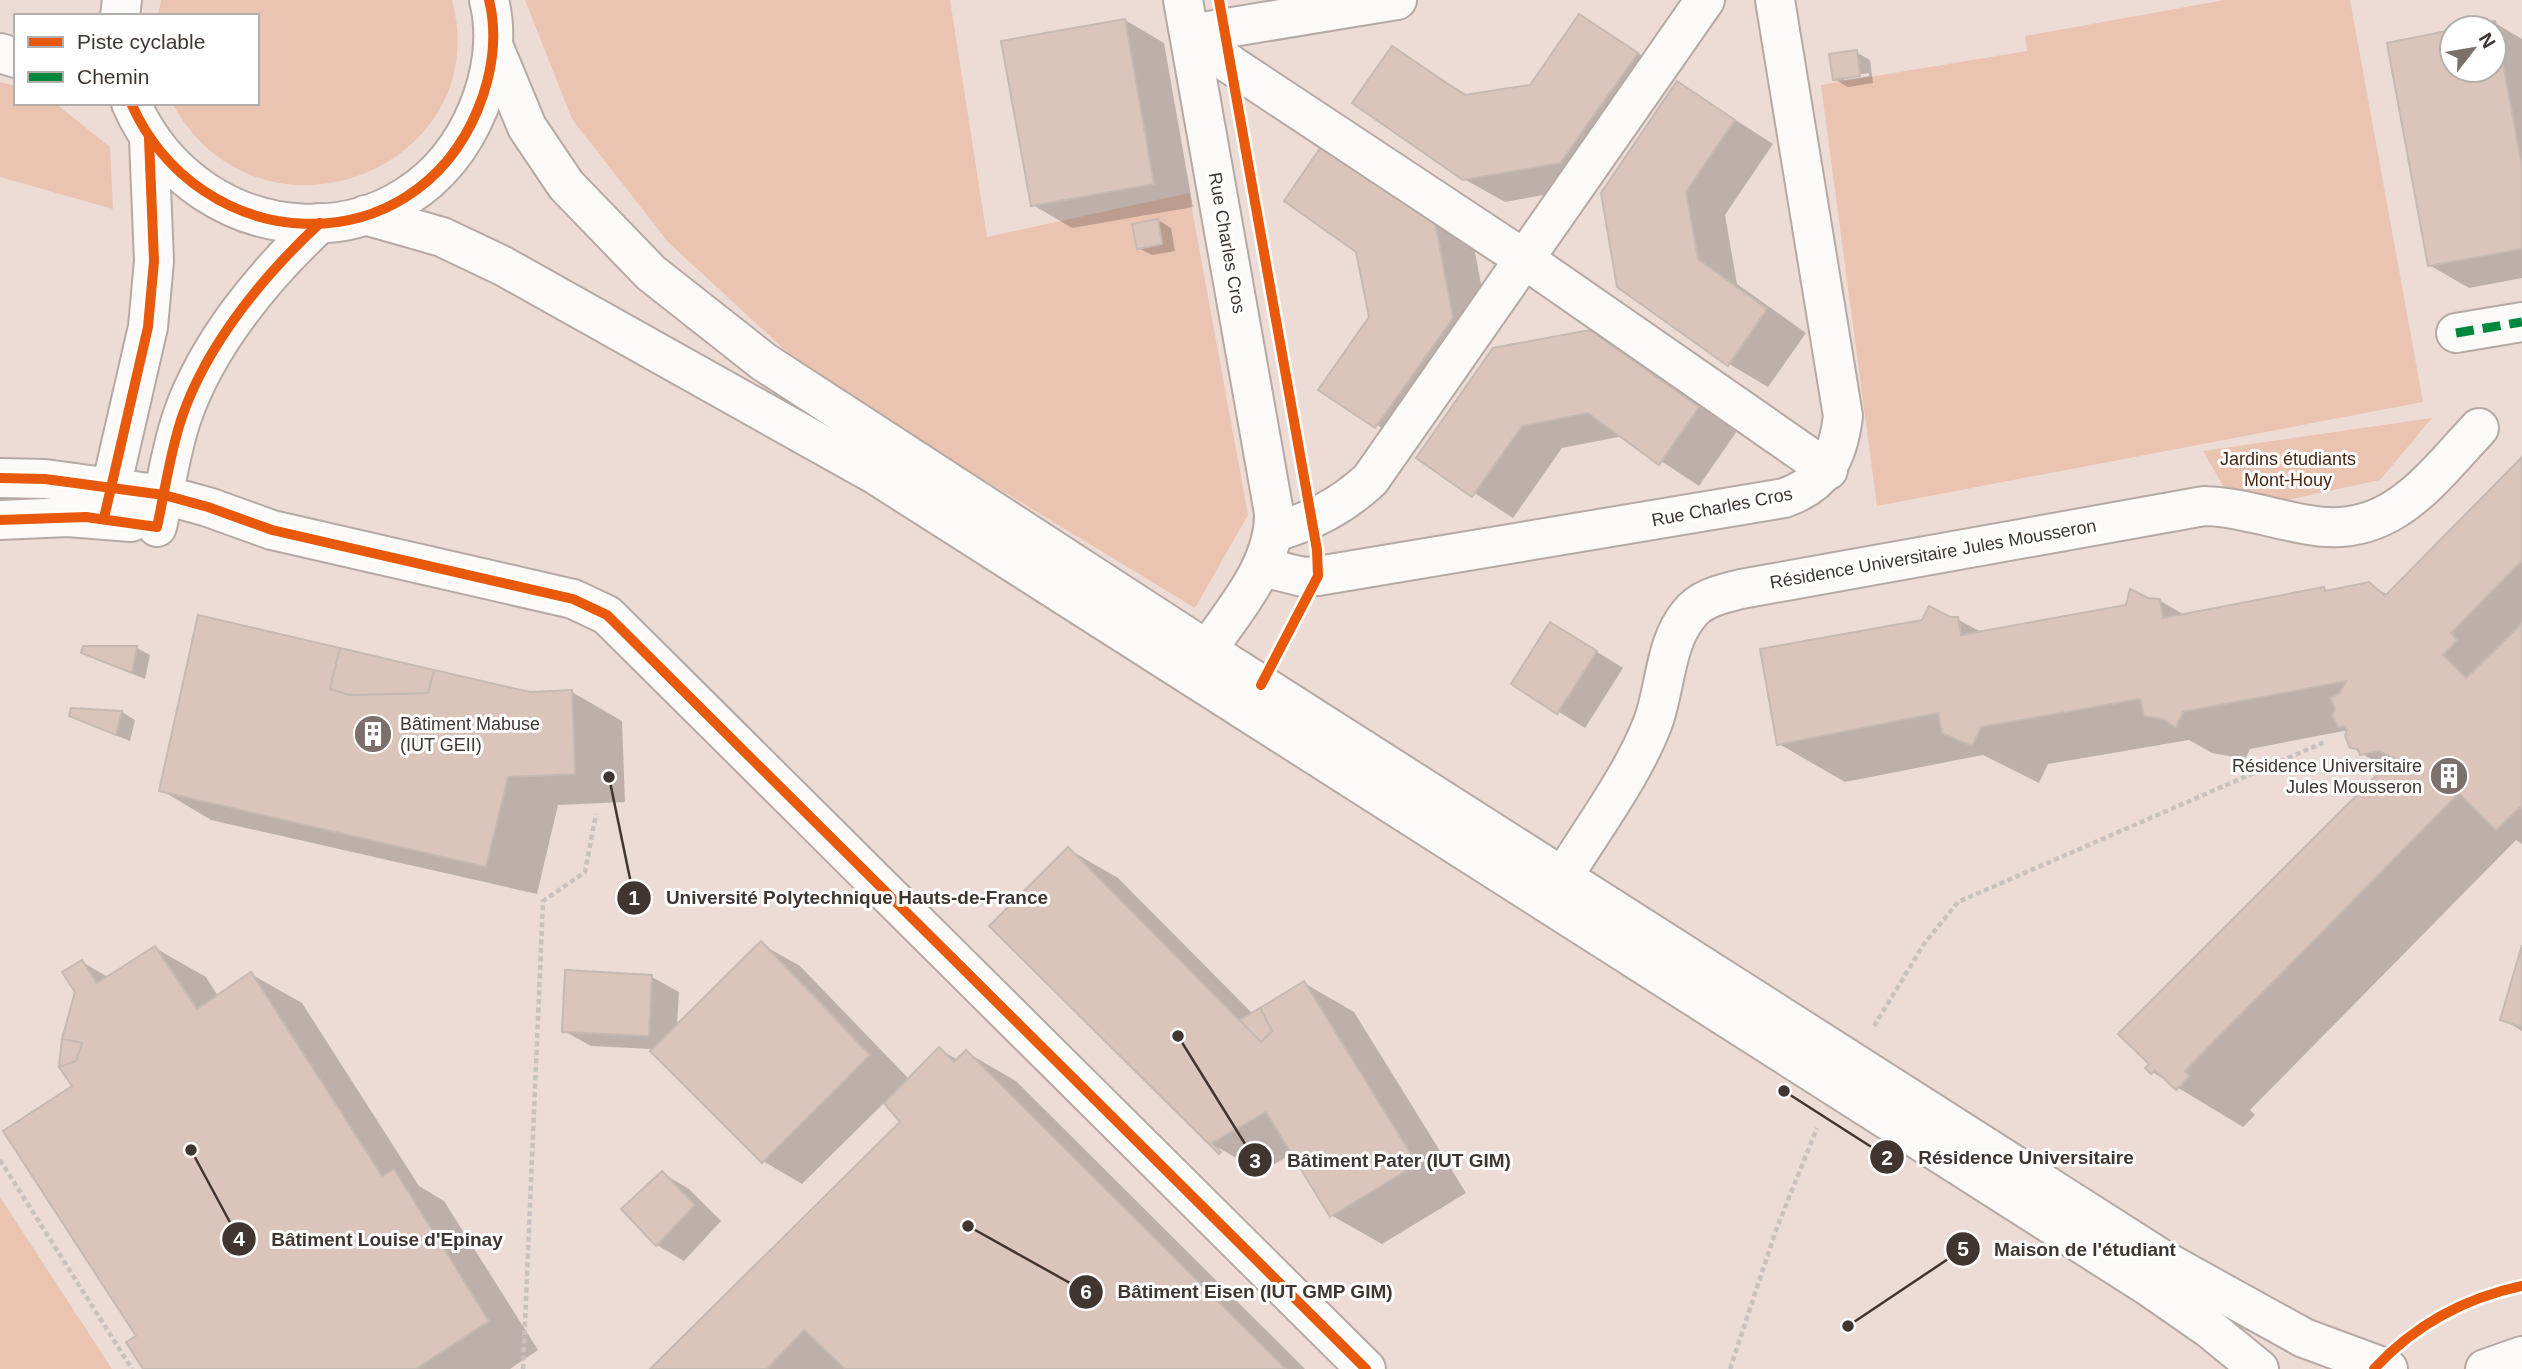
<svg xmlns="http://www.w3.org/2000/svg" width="2522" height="1369" font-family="Arial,sans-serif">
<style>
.green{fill:#eac3b1}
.shadow{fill:#0003;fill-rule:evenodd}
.building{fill:#dbc5bb;stroke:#c5b9b3;stroke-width:2}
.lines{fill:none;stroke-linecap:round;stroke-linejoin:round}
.minor-casing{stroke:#b6a9a4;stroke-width:42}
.major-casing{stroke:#b6a9a4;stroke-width:42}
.path{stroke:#c7c2bf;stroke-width:4.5;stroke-dasharray:5 3.5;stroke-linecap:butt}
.minor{stroke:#fcfaf9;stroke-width:38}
.major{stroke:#fcfaf9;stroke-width:38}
.quiet{stroke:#00873e;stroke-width:9;stroke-dasharray:18 9;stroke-linecap:butt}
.cycleway-casing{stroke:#fff;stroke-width:15}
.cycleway{stroke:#e8590c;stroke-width:10}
.labels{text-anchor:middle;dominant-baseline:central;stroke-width:6;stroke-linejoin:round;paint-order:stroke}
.street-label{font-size:18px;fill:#413530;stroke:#fff}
.park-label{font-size:18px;fill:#492512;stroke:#fff}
.poi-label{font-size:18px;fill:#413530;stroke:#fff;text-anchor:start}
.leader{fill:none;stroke:#413530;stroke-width:2.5}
.callout-dot{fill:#413530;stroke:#fff;stroke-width:2.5}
.mark-label{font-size:21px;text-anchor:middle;font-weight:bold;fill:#fff}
.callout-label{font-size:19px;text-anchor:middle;font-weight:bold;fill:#413530;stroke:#fff;stroke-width:6;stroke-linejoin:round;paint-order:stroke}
</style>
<rect width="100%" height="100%" fill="#eddcd5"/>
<g class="green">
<path d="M161,0H452C497,168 260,263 172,103H257V16H158Z"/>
<path d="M525,0H950L987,237L1189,193L1248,515L1195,608L813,376L668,242L572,119Z"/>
<path d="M2225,0H2350L2423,402L1877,506L1821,85L2027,51L2025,36Z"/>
<path d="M0,82L16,86V103H55L110,147L113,209L0,177Z"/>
<path d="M2432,418L2380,480L2283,501L2226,491L2203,451Z"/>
<path d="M0,1197L112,1369H0Z"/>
</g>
<g class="shadow">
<path d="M1580,17L1676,77L1600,185L1505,202L1464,179L1392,48L1469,96L1531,86Z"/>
<path d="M1125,20L1164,43L1193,207L1072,228L1033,205Z"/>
<path d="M2495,23L2522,39V278L2469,288L2429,265L2452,32V70H2494V28H2470Z"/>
<path d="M1856,52L1870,60L1873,83L1848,87L1834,79ZM1869,73V76L1844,80V77Z"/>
<path d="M1678,83L1773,144L1725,215L1737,284L1806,333L1768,387L1729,364L1618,286Z"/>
<path d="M1324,146L1363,169L1474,247L1492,341L1415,449L1321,389L1371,317L1358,251L1286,200ZM1360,167L1443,226L1441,229L1360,172Z"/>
<path d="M1158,220L1171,228L1175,251L1152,255L1138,248Z"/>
<path d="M1590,332L1630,356L1737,431L1699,486L1623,436L1562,448L1513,518L1419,457Z"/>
<path d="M2522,460V844L2516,840L2250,1110L2255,1115L2243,1127L2152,1072L2386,768L2351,747L2349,730L2250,749L2243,764L2229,756L2212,753L2189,740L2048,764L2039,783L1983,755L1845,782L1779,744L1949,619H1957L1983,633L2127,607L2147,600H2159L2186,616L2324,589L2328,592L2369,584L2388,595Z"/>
<path d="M1578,640L1623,668L1585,728L1514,684Z"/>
<path d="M85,648H137L150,655L145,679L97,660L83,652Z"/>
<path d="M572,692L622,721L625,802L558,805L537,894L211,820L161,790L530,694Z"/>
<path d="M73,710L122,712L135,720L130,741L84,722L71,715Z"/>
<path d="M1068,849L1118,878L1253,1014L1304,983L1354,1012L1466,1193L1382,1244L1331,1215L1293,1153L1261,1172L1210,1143Z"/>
<path d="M761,944L800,966L909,1079L939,1049L958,1060L966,1052L1016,1081L1305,1369H653L902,1122L885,1102L802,1184L763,1161L651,1049L591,1046L564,1031L652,977L679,992L677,1026Z"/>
<path d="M155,948L206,977L218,996L251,974L302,1003L419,1186L444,1201L538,1350L510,1369H145L75,1086L77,992L82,962L108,977Z"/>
<path d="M2522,951V1031L2502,1019Z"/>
<path d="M662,1173L689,1189L721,1221L684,1261L657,1245L624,1209Z"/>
</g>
<g class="building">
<path d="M1579,14L1638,53L1560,163L1463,180L1352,103L1392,46L1464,95L1530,85Z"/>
<path d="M1125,19L1154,184L1031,206L1001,41Z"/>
<path d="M2495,21L2522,166V249L2428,266L2387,43L2452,30V70H2494V28H2461Z"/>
<path d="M1857,50L1860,76L1833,80L1829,54Z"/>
<path d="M1677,81L1735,120L1686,192L1698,259L1767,309L1728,366L1617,287L1601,193Z"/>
<path d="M1323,144L1435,222L1453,318L1375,428L1318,390L1369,317L1356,252L1284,201Z"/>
<path d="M1158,219L1162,244L1137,249L1132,224Z"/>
<path d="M1590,330L1699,407L1659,465L1588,413L1522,426L1472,497L1416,458L1493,348Z"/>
<path d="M2522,457V561L2451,633L2457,640L2443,655L2466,678L2522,623V809L2520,807L2496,830L2459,793L2185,1071L2190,1076L2176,1090L2155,1070L2151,1074L2145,1068L2149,1064L2118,1034L2394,758L2379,751L2360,755L2358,749L2350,748L2345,736L2347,730L2345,726L2338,727L2332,716L2335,708L2330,698L2339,694L2346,681L2183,712L2176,728L2163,719L2144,716L2140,699L1981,727L1972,746L1942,733L1938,713L1777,745L1760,649L1922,620L1929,606L1950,617H1958L1961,635L2126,605L2130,589L2148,598L2160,599L2163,618L2324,587L2325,591L2369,582L2385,596Z"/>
<path d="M198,615L340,648L330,689L350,695L428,693L434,670L530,692L572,690L575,774L508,777L486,867L159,791Z"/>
<path d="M1550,622L1597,651L1557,714L1511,684Z"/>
<path d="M83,646H137L132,673L81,653Z"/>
<path d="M340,648L434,670L428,693L350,695L330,689Z"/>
<path d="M71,708L122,711L116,735L69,716Z"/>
<path d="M1068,847L1261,1042L1272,1031L1260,1008L1304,981L1417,1164L1330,1217L1266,1112L1212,1143L1221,1152L1219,1154L989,926Z"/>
<path d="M761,941L870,1055L762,1163L650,1051Z"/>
<path d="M2522,945V1027L2500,1020Z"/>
<path d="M155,946L197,1009L251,972L382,1176L394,1169L489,1321L416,1369H143L126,1342L136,1336L3,1131L72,1086L59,1067L76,1061L82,1043L62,1039L75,992L62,972L82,960L97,983Z"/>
<path d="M565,970L652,975L649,1036L562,1032Z"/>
<path d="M1260,1008L1272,1031L1261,1042L1240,1020Z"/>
<path d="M62,1039L82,1043L76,1061L59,1067Z"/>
<path d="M939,1047L954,1062L966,1050L1286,1369H845L804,1330L767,1369H650L900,1122L884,1103Z"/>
<path d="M662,1171L695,1205L656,1246L621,1209Z"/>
</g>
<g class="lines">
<g class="minor-casing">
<g id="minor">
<path d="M1183,0L1274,513C1275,565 1235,609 1207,650"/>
<path d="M1190,34L1231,65L1524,259L1828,470"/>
<path d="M1190,34L1397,0"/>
<path d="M2456,333L2522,322"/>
<path d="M0,478L45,479L164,495L208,507L272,530L573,599L607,615L1366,1369"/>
<path d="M104,518L148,327L154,261L149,139"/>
<path d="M0,520L68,517L131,522"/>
<path d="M157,527C165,491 170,452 182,417C207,344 264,275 320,223"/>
<path d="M1275,532C1312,521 1340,507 1370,480L1705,0"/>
<path d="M1262,567L1303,577L1318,576L1784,498C1825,484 1838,457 1843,416L1775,0"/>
<path d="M1563,877C1593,828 1631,778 1652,725C1666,689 1664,644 1689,614C1701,598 1722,594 1741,589L2204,506C2240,507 2273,519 2309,525C2390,540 2430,480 2479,428"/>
</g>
</g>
<g class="major-casing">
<g id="major">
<path d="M120,16L122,0"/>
<path d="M493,45L527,127L566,185L651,273L764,362L1207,650L2163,1260L2304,1338L2388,1369"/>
<path d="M0,53L16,58"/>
<path d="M131,103C199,257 412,269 478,109C492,75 498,36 489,0"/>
<path d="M365,215L442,237L503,266L876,475L2148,1286L2210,1329L2259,1369"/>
<path d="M2485,1369L2522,1356"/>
</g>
</g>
<g class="path">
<path d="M1874,1026L1924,944L1958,902L2327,741"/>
<path d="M0,1160L132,1369"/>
<path d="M523,1369L543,901L585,872L596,814"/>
<path d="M1730,1369L1776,1230L1817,1128"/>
</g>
<use href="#minor" class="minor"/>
<use href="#major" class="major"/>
<path class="quiet" d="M2456,333L2522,322"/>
<g class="cycleway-casing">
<g id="cycleway">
<path d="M1219,0L1317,550L1318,576L1261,685"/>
<path d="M131,103C199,257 412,269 478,109C492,75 498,36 489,0"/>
<path d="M0,478L45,479L164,495L208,507L272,530L573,599L607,615L1366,1369"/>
<path d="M104,518L148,327L154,261L149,139"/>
<path d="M0,520L86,517L157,527C165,491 170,452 182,417C207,344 264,275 320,223"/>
<path d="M2374,1369C2414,1326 2465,1298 2522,1286"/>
</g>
</g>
<use href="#cycleway" class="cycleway"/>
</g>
<defs>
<g id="building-disc" transform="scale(2.0125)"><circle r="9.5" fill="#7d6f6a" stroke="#fff"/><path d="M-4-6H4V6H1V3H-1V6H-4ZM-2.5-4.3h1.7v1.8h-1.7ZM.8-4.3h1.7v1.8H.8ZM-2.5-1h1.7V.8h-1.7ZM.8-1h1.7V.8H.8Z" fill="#fff"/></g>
</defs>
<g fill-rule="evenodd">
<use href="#building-disc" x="373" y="734"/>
<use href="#building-disc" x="2449" y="776"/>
</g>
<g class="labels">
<g class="street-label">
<text transform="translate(1227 243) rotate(80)">Rue Charles Cros</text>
<text transform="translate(1722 507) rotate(-11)">Rue Charles Cros</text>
<text transform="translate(1933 554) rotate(-10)">Résidence Universitaire Jules Mousseron</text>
</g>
<g class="park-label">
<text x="2288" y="459">Jardins étudiants<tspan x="2288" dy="21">Mont-Houy</tspan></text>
</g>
<g class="poi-label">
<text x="400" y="724">Bâtiment Mabuse<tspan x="400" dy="21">(IUT GEII)</tspan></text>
<text x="2422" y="766" text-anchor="end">Résidence Universitaire<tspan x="2422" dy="21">Jules Mousseron</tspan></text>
</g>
</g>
<path class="leader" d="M609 777L634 898M1784 1091L1887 1157M1178 1036L1255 1160M191 1150L239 1239M1848 1326L1963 1249M968 1226L1086 1292"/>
<g class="callout-dot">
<circle cx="609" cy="777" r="7"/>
<circle cx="1784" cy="1091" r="7"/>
<circle cx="1178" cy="1036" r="7"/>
<circle cx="191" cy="1150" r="7"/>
<circle cx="1848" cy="1326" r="7"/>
<circle cx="968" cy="1226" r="7"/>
<circle cx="634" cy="898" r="18"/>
<circle cx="1887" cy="1157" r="18"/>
<circle cx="1255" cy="1160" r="18"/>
<circle cx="239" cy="1239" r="18"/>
<circle cx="1963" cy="1249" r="18"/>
<circle cx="1086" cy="1292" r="18"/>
</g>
<g class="mark-label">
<text x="634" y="905">1</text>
<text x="1887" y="1165">2</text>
<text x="1255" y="1168">3</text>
<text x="239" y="1246">4</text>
<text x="1963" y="1256">5</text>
<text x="1086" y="1299">6</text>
</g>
<g class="callout-label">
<text x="857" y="904">Université Polytechnique Hauts-de-France</text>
<text x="2026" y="1164">Résidence Universitaire</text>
<text x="1399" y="1167">Bâtiment Pater (IUT GIM)</text>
<text x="387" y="1246">Bâtiment Louise d'Epinay</text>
<text x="2085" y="1256">Maison de l'étudiant</text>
<text x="1255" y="1298">Bâtiment Eisen (IUT GMP GIM)</text>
</g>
<rect x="14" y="14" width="245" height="91" fill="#ffffff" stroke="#b3aeac" stroke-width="2"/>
<rect x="28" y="37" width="35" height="10" fill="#e8590c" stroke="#b3aeac" stroke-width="2"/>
<text x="77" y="49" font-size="21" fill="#413530">Piste cyclable</text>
<rect x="28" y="72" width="35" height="10" fill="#00873e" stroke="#b3aeac" stroke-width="2"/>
<text x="77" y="84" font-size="21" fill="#413530">Chemin</text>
<g transform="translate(2473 49) rotate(59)"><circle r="33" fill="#ffffff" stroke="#b3aeac" stroke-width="2"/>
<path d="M0-5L12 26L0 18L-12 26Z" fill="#7d6f6a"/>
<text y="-10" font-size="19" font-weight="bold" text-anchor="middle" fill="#413530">N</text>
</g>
</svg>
